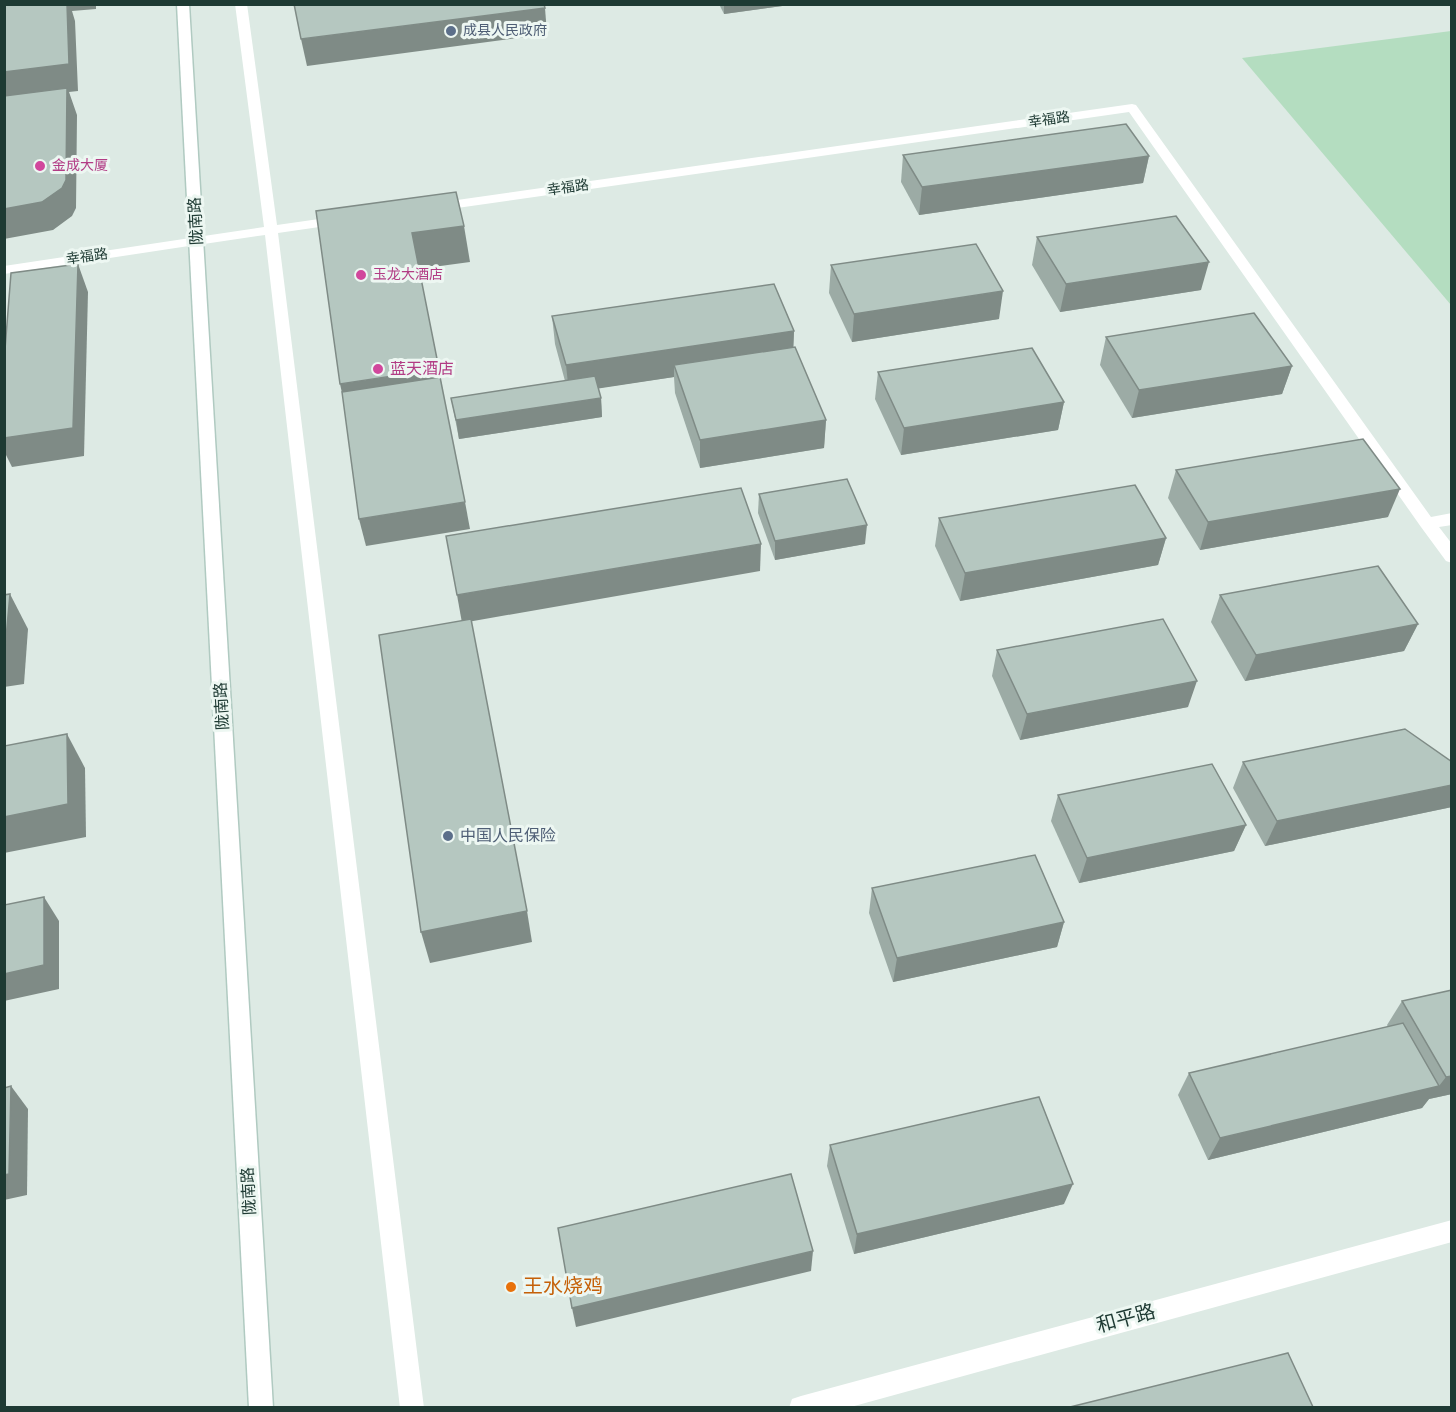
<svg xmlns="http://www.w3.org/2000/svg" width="1456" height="1412" font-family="'Source Sans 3','Noto Sans SC',sans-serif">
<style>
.green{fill:#b4ddc0}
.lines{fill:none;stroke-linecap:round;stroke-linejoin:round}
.secondary-casing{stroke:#b0cac1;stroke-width:3}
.minor{fill:#fff;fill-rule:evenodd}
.tertiary{fill:#fff;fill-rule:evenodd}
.secondary{fill:#fff;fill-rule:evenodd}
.wall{fill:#9caba5}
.shaded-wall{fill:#7f8b86}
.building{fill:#b5c7c0;stroke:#7f8b86;stroke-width:1.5}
.service-dot{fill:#5c6f8a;stroke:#edf7f2;stroke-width:2}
.hotel-dot{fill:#d1479c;stroke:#edf7f2;stroke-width:2}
.food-dot{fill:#e8710a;stroke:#edf7f2;stroke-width:2}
.labels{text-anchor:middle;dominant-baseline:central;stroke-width:6;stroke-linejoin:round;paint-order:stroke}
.far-service-label{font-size:14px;fill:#4e5e75;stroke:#edf7f2;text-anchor:start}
.far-street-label{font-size:14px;fill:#1e3a33;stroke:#edf7f2}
.far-hotel-label{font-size:14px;fill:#b23c85;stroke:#edf7f2;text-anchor:start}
.street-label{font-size:16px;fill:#1e3a33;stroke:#edf7f2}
.hotel-label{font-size:16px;fill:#b23c85;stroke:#edf7f2;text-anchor:start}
.service-label{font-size:16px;fill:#4e5e75;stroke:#edf7f2;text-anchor:start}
.near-food-label{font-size:20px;fill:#c56008;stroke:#edf7f2;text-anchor:start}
.near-street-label{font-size:20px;fill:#1e3a33;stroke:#edf7f2}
</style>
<rect width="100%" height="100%" fill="#ddeae4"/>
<path class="green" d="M1451,31H1452L1451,305L1242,58Z"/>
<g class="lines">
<g class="secondary-casing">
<path id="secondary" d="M177,4H189L273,1408H249Z"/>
</g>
<g class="minor">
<path d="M235,4H247L277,225L340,216L347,220L340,224L278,233L424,1408H400L265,235L197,245L190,241L197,237L264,227Z"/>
<path d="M1132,104L1136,105L1431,517L1452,513V525L1439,527L1452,544V563L1446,561L1421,527L1129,112L436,211L429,207L436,203Z"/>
</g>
<g class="tertiary">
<path d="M197,237L202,238V244L4,274V266Z"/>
<path d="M1452,1220V1242L847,1408H789L792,1399L801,1396Z"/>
</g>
<use href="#secondary" class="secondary"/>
</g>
<g class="wall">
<path d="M719,4H797L724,14Z"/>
<path d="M903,155L1149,156L1143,183L919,215L901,182Z"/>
<path d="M1037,237L1201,290L1060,312L1032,265Z"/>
<path d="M831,265L999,319L852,342L829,293Z"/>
<path d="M552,316L794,331L793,347L826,420L824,448L700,468L675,393L674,377L598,388L601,398L602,417L459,439L451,398L565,381L555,344Z"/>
<path d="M1106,337L1292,366L1282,394L1132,418L1100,365Z"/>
<path d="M878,372L1064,402L1058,430L901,455L875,399Z"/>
<path d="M1176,470L1388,517L1200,550L1168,498Z"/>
<path d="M759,494L865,544L775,560L758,513Z"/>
<path d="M939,518L1166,538L1158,565L960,601L935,546Z"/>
<path d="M1220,595L1418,624L1404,651L1245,681L1211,622Z"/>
<path d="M997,650L1188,707L1020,740L992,676Z"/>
<path d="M1243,762H1452V807L1265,846L1233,788Z"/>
<path d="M1058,795L1246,825L1234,851L1079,883L1051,821Z"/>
<path d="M872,888L1064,922L1057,947L893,982L869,913Z"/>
<path d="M1452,990V1094L1429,1099L1422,1108L1208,1160L1178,1095L1189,1073L1388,1027L1387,1025L1402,1001Z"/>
<path d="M830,1145L1064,1204L854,1254L827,1166Z"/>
</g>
<g class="shaded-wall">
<path d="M25,4H96V9L72,11L75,21L78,91L69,92L77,115L76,208L72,216L53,230L4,239V72Z"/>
<path d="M724,4H797L724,14Z"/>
<path d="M545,8L547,34L307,66L301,39Z"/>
<path d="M1149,156L1143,183L919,215L922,187Z"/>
<path d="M464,226L470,262L418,269L412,233Z"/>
<path d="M1209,262L1201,290L1060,312L1066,284Z"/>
<path d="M78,264L88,292L84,456L12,467L4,451V438Z"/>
<path d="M1003,291L999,319L852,342L854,314Z"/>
<path d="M794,331L793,359L674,365V377L569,393L566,365Z"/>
<path d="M1292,366L1282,394L1132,418L1139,390Z"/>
<path d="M439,369L445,405L348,420L340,384Z"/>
<path d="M601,398L602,417L459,439L456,420Z"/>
<path d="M1064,402L1058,430L901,455L904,428Z"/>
<path d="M826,420L824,448L700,468V440Z"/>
<path d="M1400,489L1388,517L1200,550L1208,522Z"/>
<path d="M465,502L470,529L366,546L359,519Z"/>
<path d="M867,525L865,544L775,560V541Z"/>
<path d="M1166,538L1158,565L960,601L965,573Z"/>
<path d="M761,544L760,571L462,623L457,595Z"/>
<path d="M10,594L28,629L24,684L4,687V649Z"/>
<path d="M1418,624L1404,651L1245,681L1256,655Z"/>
<path d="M1197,681L1188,707L1020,740L1027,714Z"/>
<path d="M67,734L85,768L86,837L4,853V817Z"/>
<path d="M1452,785V807L1265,846L1277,821Z"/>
<path d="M1246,825L1234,851L1079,883L1087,858Z"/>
<path d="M44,897L59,921V989L4,1001V974Z"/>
<path d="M527,911L532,942L430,963L421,932Z"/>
<path d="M1064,922L1057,947L893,982L897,958Z"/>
<path d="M1452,1076V1094L1429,1099L1422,1108L1208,1160L1220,1138L1439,1086L1446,1077Z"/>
<path d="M11,1086L28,1109L27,1195L4,1200V1175Z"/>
<path d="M1073,1184L1064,1204L854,1254L857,1234Z"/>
<path d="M813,1251L811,1271L576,1327L572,1308Z"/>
</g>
<g class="building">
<path d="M4,4H67L69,64L4,72Z"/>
<path d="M294,4H544L545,8L301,39Z"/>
<path d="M67,88L66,180L62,188L42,202L4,209V96Z"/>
<path d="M1126,124L1149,156L922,187L903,155Z"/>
<path d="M456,192L464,226L412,233L439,369L340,384L316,211Z"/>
<path d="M1176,216L1209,262L1066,284L1037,237Z"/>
<path d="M976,244L1003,291L854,314L831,265Z"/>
<path d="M78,264L73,428L4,438V362L11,273Z"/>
<path d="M774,284L794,331L566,365L552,316Z"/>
<path d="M1254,313L1292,366L1139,390L1106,337Z"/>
<path d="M795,347L826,420L700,440L674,365Z"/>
<path d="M1032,348L1064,402L904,428L878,372Z"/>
<path d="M595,376L601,398L456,420L451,398Z"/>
<path d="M440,377L465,502L359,519L342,392Z"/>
<path d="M1363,439L1400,489L1208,522L1176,470Z"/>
<path d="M847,479L867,525L775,541L759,494Z"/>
<path d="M1135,485L1166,538L965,573L939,518Z"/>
<path d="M741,488L761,544L457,595L446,536Z"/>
<path d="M1378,566L1418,624L1256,655L1220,595Z"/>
<path d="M10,594L5,649H4V595Z"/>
<path d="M471,619L527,911L421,932L379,635Z"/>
<path d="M1163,619L1197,681L1027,714L997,650Z"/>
<path d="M1405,729L1452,762V785L1277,821L1243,762Z"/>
<path d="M67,734L68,804L4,817V746Z"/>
<path d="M1212,764L1246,825L1087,858L1058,795Z"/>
<path d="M1035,855L1064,922L897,958L872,888Z"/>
<path d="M44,897V965L4,974V905Z"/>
<path d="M1452,990V1076L1446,1077L1402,1001Z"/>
<path d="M1403,1023L1439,1086L1220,1138L1189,1073Z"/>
<path d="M11,1086L9,1174L4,1175V1088Z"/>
<path d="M1039,1097L1073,1184L857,1234L830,1145Z"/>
<path d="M791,1174L813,1251L572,1308L558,1228Z"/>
<path d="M1288,1353L1313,1407H1070Z"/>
</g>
<g class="service-dot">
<circle cx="451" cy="31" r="6"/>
<circle cx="448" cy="836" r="6"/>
</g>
<g class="hotel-dot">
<circle cx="40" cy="166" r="6"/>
<circle cx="361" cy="275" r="6"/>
<circle cx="378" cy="369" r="6"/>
</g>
<circle class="food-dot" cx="511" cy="1287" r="6"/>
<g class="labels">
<g class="far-service-label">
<text x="463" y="31">成县人民政府</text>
</g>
<g class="far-street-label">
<text transform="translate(1049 120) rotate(-8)">幸福路</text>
<text transform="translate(568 188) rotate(-8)">幸福路</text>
<text transform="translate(87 257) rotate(-8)">幸福路</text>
</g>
<g class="far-hotel-label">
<text x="52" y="166">金成大厦</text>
<text x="373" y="275">玉龙大酒店</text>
</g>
<g class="street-label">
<text transform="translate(196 221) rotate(-93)">陇南路</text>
<text transform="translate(222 706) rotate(-93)">陇南路</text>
<text transform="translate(249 1191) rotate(-93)">陇南路</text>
</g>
<g class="hotel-label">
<text x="390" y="369">蓝天酒店</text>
</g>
<g class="service-label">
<text x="460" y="836">中国人民保险</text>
</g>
<g class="near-food-label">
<text x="523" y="1287">王水烧鸡</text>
</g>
<g class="near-street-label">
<text transform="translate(1126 1319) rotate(-15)">和平路</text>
</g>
</g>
<rect width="1456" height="1412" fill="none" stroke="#1e3a33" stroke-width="12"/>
</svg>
